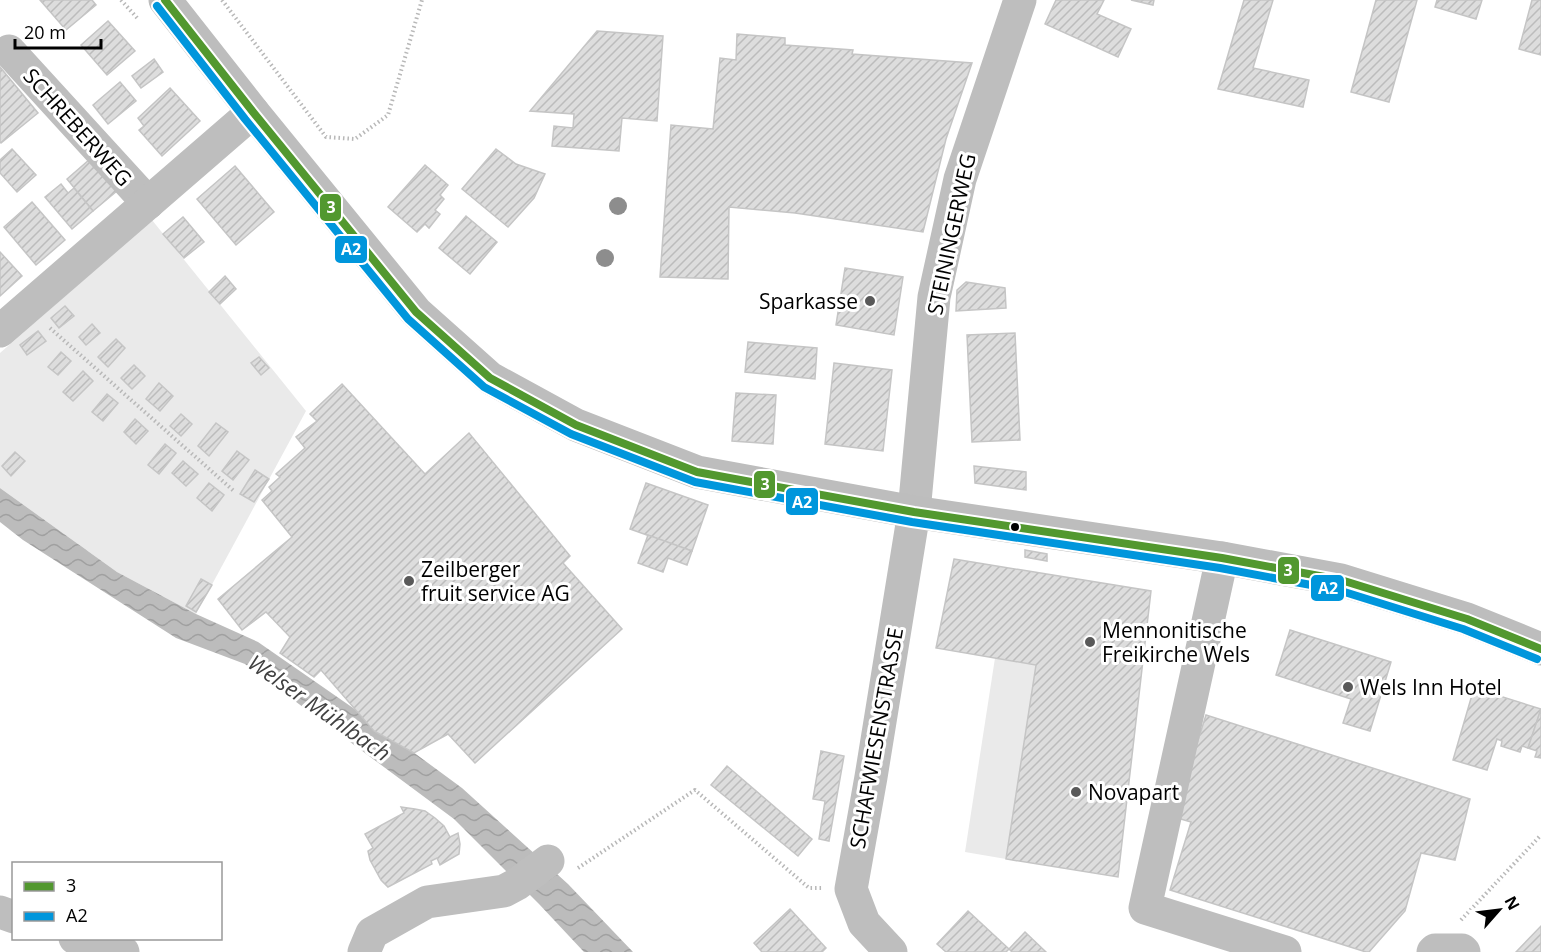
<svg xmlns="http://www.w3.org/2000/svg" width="1541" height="952" font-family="'Open Sans',sans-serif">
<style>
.green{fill:#eaeaea}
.water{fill:url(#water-waves)}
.building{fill:url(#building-hatch);stroke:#c5c5c5;stroke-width:1.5}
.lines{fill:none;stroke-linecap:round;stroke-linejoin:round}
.path{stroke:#b8b8b8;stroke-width:4;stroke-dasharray:1.5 3;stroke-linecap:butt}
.minor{stroke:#bebebe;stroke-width:33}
.major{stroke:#bdbdbd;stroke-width:33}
.bus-1-casing{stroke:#fff;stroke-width:12}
.bus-2-casing{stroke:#fff;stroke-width:12}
.bus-1{stroke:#52982f;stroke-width:8}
.bus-2{stroke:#0096dc;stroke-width:8}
.tree{fill:#8d8d8d}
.poi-dot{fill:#595959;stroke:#fff;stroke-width:2}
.bus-dot{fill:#000;stroke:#fff;stroke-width:2}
.labels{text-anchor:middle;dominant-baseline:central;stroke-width:6;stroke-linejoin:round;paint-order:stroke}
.street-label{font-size:21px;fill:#000;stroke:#fff}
.poi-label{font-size:21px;fill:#000;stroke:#fff;text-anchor:start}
.water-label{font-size:22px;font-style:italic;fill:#414141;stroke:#fff}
.line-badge{stroke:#fff;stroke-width:2}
.badge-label{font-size:16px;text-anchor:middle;font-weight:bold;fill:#fff}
</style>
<defs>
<pattern id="water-waves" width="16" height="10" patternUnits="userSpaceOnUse" patternTransform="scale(1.5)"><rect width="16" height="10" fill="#bcbcbc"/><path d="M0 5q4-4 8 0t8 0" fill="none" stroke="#a0a0a0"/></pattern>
<pattern id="building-hatch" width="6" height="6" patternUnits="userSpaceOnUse" patternTransform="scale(1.5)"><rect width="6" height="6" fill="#ddd"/><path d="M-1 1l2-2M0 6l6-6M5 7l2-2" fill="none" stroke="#bcbcbc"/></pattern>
</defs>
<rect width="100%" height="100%" fill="#fff"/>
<g class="green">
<path d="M152,220L306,411L196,614L117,572L0,488V353Z"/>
<path d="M995,658L1036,665L1006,859L965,852Z"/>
</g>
<path class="water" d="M0,488L117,572L196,614L258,642L356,710L462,788L568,884L633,952H584L539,904L454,819L245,664L176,638L23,540L0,522Z"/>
<g class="building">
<path d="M40,0H92L96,5L66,30Z"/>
<path d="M1056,0H1104L1097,14L1131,29L1118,57L1045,24Z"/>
<path d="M1131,0H1154L1153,5Z"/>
<path d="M1244,0H1273L1253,68L1309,80L1303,107L1218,89Z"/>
<path d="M1376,0H1417L1389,102L1351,92Z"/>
<path d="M1437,0H1482L1476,19L1435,7Z"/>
<path d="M1532,0H1541V55L1519,49Z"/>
<path d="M108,21L135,51L107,75L81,45Z"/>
<path d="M597,31L663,36L657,121L622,118L619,151L552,146L554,126L573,128L574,114L530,111Z"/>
<path d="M737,34L785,38V45L853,50L852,54L972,63L946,139L923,232L795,213L729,207L728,279L660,277L671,125L713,129L720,58L736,60Z"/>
<path d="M154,59L163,72L141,88L132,76Z"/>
<path d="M0,67L38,113L1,143L0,142Z"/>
<path d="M120,82L136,101L108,124L93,105Z"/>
<path d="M170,88L200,121L162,156L139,130L144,126L138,118Z"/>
<path d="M12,149L36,175L17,192L0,173V160Z"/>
<path d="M496,149L516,164L545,174L534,198L508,227L462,189Z"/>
<path d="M90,159L117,191L93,211L67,179Z"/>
<path d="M425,165L448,185L440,195L444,199L435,210L440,214L429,228L425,224L417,232L388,207Z"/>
<path d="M235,166L274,212L236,245L197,199Z"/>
<path d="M61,184L68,193L74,188L93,211L72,229L45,197Z"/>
<path d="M32,202L65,240L36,265L4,227Z"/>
<path d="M466,216L497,242L470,274L439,248Z"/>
<path d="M183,217L204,242L184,258L163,234Z"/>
<path d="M0,252L22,276L0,296Z"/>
<path d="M845,268L903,277L894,335L836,325Z"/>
<path d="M225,276L236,289L220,304L209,292Z"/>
<path d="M966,282L1005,288L1006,308L956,311L957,290Z"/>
<path d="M65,306L74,316L59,328L51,318Z"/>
<path d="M92,324L100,333L86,345L79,337Z"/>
<path d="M38,331L46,341L27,355L20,345Z"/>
<path d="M1015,333L1020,440L972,442L967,335Z"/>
<path d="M116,339L125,348L108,367L98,357Z"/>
<path d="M748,342L817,348L815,379L745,372Z"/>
<path d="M61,352L71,361L58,375L48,367Z"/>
<path d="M259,357L269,368L261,375L251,363Z"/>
<path d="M834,363L892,370L883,451L825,444Z"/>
<path d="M134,365L145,376L132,389L121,378Z"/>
<path d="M83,371L93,381L73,401L63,392Z"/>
<path d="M159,383L173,396L160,411L146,399Z"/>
<path d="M342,384L425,474L469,433L570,556L563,563L622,629L475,763L448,734L414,753L374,731L321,670L314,677L280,653L290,637L266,612L242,630L218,599L292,537L262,500L272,491L269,487L280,477L276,474L305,448L296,437L317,421L310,414Z"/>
<path d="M736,393L776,395L773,444L732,441Z"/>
<path d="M107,394L118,403L103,421L92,412Z"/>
<path d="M181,414L192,424L181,436L170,426Z"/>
<path d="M135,419L148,431L136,444L124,432Z"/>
<path d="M216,423L228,432L209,456L198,446Z"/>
<path d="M165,444L176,453L159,474L148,465Z"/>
<path d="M237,451L249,460L233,480L222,471Z"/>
<path d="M15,452L25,461L11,476L2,466Z"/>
<path d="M183,461L198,474L186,486L172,473Z"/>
<path d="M974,466L1026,472V490L975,483Z"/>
<path d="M255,470L269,479L254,502L240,494Z"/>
<path d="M209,483L224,495L212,511L197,498Z"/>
<path d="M646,483L708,505L692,551L630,529Z"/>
<path d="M648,535L692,551L687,565L668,558L663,572L638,563Z"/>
<path d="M1025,550L1047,554V561L1025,557Z"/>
<path d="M954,559L1151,591L1118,877L1006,859L1036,665L936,648Z"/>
<path d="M201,579L212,585L196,612L186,606Z"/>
<path d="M1290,630L1391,662L1370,731L1343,723L1351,699L1276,675Z"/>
<path d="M1474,688L1541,709L1528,748L1522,746L1520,752L1501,746L1502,741L1497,739L1487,770L1453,760Z"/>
<path d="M1541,709V758L1535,757L1537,751L1528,748Z"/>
<path d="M1206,715L1470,799L1455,860L1421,853L1405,911L1369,952H1366L1170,890L1191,822L1174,817Z"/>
<path d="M821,751L844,756L829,841L819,839L825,801L813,799Z"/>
<path d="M727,766L812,839L798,856L711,785Z"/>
<path d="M401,807L415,809L425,811L435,818L444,826L450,837L458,833L460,844L459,854L440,865L437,858L431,861L432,864L388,887L381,880L370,860L368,851L373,848L365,834L404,813Z"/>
<path d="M790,909L826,948L822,952H762L754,943Z"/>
<path d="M968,911L1009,949L1006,952H946L937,944Z"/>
<path d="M1541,926V952H1516Z"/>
<path d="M1025,932L1046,952H1012L1009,949Z"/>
</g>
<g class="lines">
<g class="path">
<path d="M121,0L139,20"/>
<path d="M222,0L326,137L355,139L388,115L422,0"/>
<path d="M50,328L235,492"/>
<path d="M578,868L695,790L809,888H822"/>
<path d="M1461,920L1541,835"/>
</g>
<g class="minor">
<path d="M9,51L148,203"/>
<path d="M0,331L253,112"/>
<path d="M1222,558L1145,908L1285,952"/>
<path d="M0,912L14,917"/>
<path d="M75,938L104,949L123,952"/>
<path d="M364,952L372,933L427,902L504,891L517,884L548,861"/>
<path d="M891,952L864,923L851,889L871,777L914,512L934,297L960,179L1020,0"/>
<path d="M1433,952L1435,950H1462L1464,952"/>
</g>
<path class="major" d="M165,0L253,112L416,312L490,378L576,425L697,472L914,512L1222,558L1341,580L1467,619L1541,649"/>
<g class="bus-1-casing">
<path id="bus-1" d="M165,0L253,112L416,312L490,378L576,425L697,472L914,512L1222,558L1341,580L1467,619L1541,649"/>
</g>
<g class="bus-2-casing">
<path id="bus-2" d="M157,6L245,119L408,319L484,387L571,434L695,482L912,522L1220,568L1338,590L1463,629L1537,659"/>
</g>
<use href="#bus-1" class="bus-1"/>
<use href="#bus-2" class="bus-2"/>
</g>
<g class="tree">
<circle cx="618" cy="206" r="9"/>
<circle cx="605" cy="258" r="9"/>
</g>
<g class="poi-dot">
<circle cx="870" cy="301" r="6"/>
<circle cx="409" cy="581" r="6"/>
<circle cx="1090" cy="642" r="6"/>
<circle cx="1348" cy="687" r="6"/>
<circle cx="1076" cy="792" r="6"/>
</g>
<circle class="bus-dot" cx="1015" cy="527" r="5"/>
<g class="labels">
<g class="street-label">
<text transform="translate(78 127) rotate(48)">SCHREBERWEG</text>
<text transform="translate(951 234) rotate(-78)">STEININGERWEG</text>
<text transform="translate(876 738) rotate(-80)">SCHAFWIESENSTRASSE</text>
</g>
<g class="poi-label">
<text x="858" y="301" text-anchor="end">Sparkasse</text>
<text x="421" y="569">Zeilberger<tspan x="421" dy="24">fruit service AG</tspan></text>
<text x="1102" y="630">Mennonitische<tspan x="1102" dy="24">Freikirche Wels</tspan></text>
<text x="1360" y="687">Wels Inn Hotel</text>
<text x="1088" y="792">Novapart</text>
</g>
<g class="water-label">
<text transform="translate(320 707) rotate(35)">Welser Mühlbach</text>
</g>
</g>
<g class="line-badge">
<rect x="319" y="193" width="23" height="29" rx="6" fill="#52982f"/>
<rect x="334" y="235" width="34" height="29" rx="6" fill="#0096dc"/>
<rect x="753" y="470" width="23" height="29" rx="6" fill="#52982f"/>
<rect x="785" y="487" width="34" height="29" rx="6" fill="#0096dc"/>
<rect x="1277" y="556" width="23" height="29" rx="6" fill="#52982f"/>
<rect x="1310" y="574" width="35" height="28" rx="6" fill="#0096dc"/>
</g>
<g class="badge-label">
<text x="331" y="213">3</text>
<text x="351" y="255">A2</text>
<text x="765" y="490">3</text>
<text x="802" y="508">A2</text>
<text x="1288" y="576">3</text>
<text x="1328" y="594">A2</text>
</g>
<rect x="12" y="862" width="210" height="78" fill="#ffffff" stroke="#999999" stroke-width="1.5"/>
<rect x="24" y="882" width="30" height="9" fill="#52982f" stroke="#999999" stroke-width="1.5"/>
<text x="66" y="892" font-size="18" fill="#000000">3</text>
<rect x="24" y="912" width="30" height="9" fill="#0096dc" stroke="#999999" stroke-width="1.5"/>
<text x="66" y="922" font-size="18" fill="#000000">A2</text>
<g transform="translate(1499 910) rotate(62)" stroke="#ffffff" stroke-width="4.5" paint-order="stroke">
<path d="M0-4.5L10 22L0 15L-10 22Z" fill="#000000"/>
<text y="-9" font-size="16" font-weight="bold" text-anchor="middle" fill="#000000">N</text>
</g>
<path d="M15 39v9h86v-9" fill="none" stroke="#000000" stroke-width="3"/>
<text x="24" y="39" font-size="18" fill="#000000" stroke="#ffffff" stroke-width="4.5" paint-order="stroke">20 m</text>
</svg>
